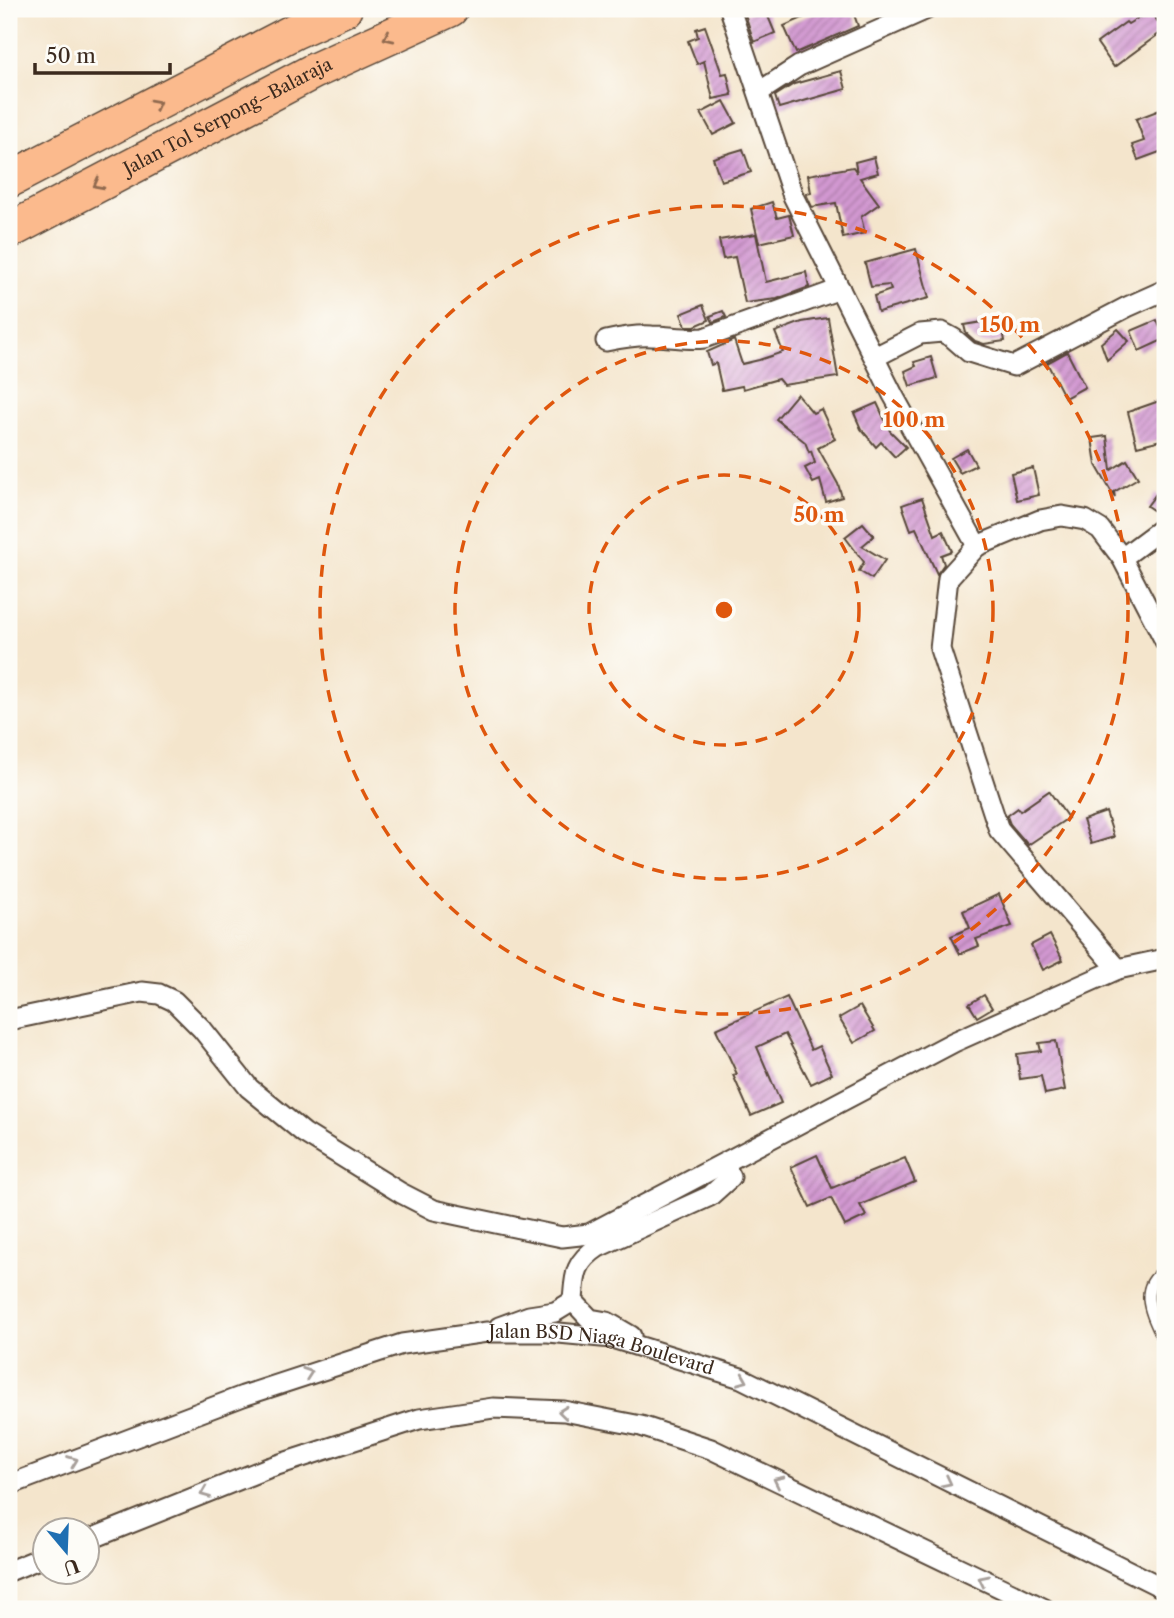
<svg xmlns="http://www.w3.org/2000/svg" width="1174" height="1618" font-family="'Libre Caslon Text',serif">
<style>
.building{fill:url(#building-hatch)}
.lines{fill:none;stroke-linecap:round;stroke-linejoin:round}
.service-casing{stroke:#574638;stroke-width:13}
.minor-casing{stroke:#574638;stroke-width:23}
.motorway-casing{stroke:#574638;stroke-width:38}
.service{stroke:#fff;stroke-width:10}
.minor{stroke:#fff;stroke-width:19}
.motorway{stroke:#fbba8d;stroke-width:35}
.oneway{stroke:#916b50}
.oneway2{stroke:#a79f9a}
.ring{fill:none;stroke:#df570d;stroke-width:3.5;stroke-dasharray:12 9}
.labels{text-anchor:middle;dominant-baseline:central;stroke-width:7;stroke-linejoin:round;paint-order:stroke}
.street-label{font-size:18px;fill:#3b2a1e;stroke:#fdfcf7}
.centre{fill:#df570d;stroke:#fdfcf7;stroke-width:3.5}
.ring-label{font-size:21px;text-anchor:middle;font-weight:bold;fill:#df570d;stroke:#fdfcf7;stroke-width:7;stroke-linejoin:round;paint-order:stroke}
</style>
<defs>
<pattern id="building-hatch" width="6" height="6" patternUnits="userSpaceOnUse" patternTransform="scale(1.75)"><rect width="6" height="6" fill="#d298d1"/><path d="M-1 1l2-2M0 6l6-6M5 7l2-2" fill="none" stroke="#ac7ca9"/></pattern>
</defs>
<rect width="100%" height="100%" fill="#fdfcf7"/>
<filter id="ink" filterUnits="userSpaceOnUse"><feTurbulence type="fractalNoise" baseFrequency=".0143" numOctaves="2"/><feDisplacementMap in="SourceGraphic" scale="14" xChannelSelector="R" yChannelSelector="G"/><feConvolveMatrix kernelMatrix="1 2 1 2 8 2 1 2 1" color-interpolation-filters="sRGB"/></filter>
<filter id="wash" filterUnits="userSpaceOnUse"><feTurbulence type="fractalNoise" baseFrequency=".00686" numOctaves="4" result="noise"/><feDisplacementMap in="SourceGraphic" scale="28" xChannelSelector="R" yChannelSelector="G"/><feGaussianBlur stdDeviation="1.57" result="paint"/><feColorMatrix in="noise" values="0 0 0 0 0 0 0 0 0 0 0 0 0 0 0 0 0 1.4 0 .05"/><feComposite in="paint" operator="in"/></filter>
<g filter="url(#wash)">
<rect width="100%" height="100%" fill="#f4e5cc"/>
<g id="blocks">
<g class="building">
<path d="M758,9H765L775,33L754,42L745,14Z"/>
<path d="M830,9H852L858,26L796,53L784,26L807,16Z"/>
<path d="M1151,10L1163,31L1114,67L1097,43L1126,22L1128,24Z"/>
<path d="M705,26L722,74L727,73L732,95L713,99L704,61L697,64L688,41L698,37L696,29Z"/>
<path d="M841,71L846,89L779,108L775,96L794,84Z"/>
<path d="M724,101L736,123L713,135L701,113Z"/>
<path d="M1165,108V150L1138,160L1132,145L1144,141L1136,119Z"/>
<path d="M743,149L751,172L721,181L713,158Z"/>
<path d="M874,157L878,173L860,178L879,204L861,217L865,233L843,238L836,203L812,207L806,194L811,193L808,175L853,167L857,173L855,162Z"/>
<path d="M772,202L777,218L789,215L794,235L759,243L751,209Z"/>
<path d="M756,234L766,282L806,272L809,287L777,299L745,303L735,257L723,259L719,240Z"/>
<path d="M916,249L929,298L878,312L874,296L891,290L889,285L871,287L865,263Z"/>
<path d="M703,305L709,320L695,326H686L681,314Z"/>
<path d="M723,311L726,317L713,322L710,316Z"/>
<path d="M828,318L838,377L783,385L778,379L743,389L742,386L722,390L716,363L711,365L707,352L734,340L742,364L759,360L783,352L775,332L802,322Z"/>
<path d="M1001,319L1005,341L984,344L975,341L966,333L964,325Z"/>
<path d="M1157,320L1165,339L1139,351L1131,331Z"/>
<path d="M1118,329L1129,341L1107,360L1101,343Z"/>
<path d="M1067,352L1085,387L1065,398L1047,363Z"/>
<path d="M931,357L937,378L910,386L905,371L916,366L914,362Z"/>
<path d="M797,394L813,413L821,409L835,439L818,448L838,484L842,497L826,502L820,480L813,483L805,468L815,463L811,451L809,452L805,442L776,419Z"/>
<path d="M1165,399V439L1137,446L1128,412Z"/>
<path d="M877,403L890,431L906,447L895,457L881,442L876,447L861,429L854,413Z"/>
<path d="M1107,436L1111,470L1127,460L1138,478L1114,492L1115,498L1096,465L1092,438Z"/>
<path d="M967,449L976,465L960,473L951,458Z"/>
<path d="M1033,468L1039,495L1017,500L1011,473Z"/>
<path d="M1156,494L1165,501V514L1160,515L1147,506Z"/>
<path d="M922,498L935,535L943,531L952,551L941,555L944,564L937,574L916,528L911,530L902,505Z"/>
<path d="M863,523L874,536L862,546L885,560L872,579L859,571L864,562L845,537Z"/>
<path d="M1049,791L1068,818L1028,845L1010,824L1007,816L1018,808L1020,811Z"/>
<path d="M1106,812L1114,837L1091,844L1083,820Z"/>
<path d="M999,894L1012,926L976,939L979,946L960,954L951,936L970,928L963,911Z"/>
<path d="M1050,935L1063,960L1043,970L1031,945Z"/>
<path d="M984,995L992,1008L977,1017L969,1004Z"/>
<path d="M787,997L811,1050L819,1046L832,1074L811,1084L785,1034L757,1047L781,1103L751,1116L733,1075L737,1074L716,1029Z"/>
<path d="M860,1006L875,1031L854,1043L839,1018Z"/>
<path d="M1056,1041L1065,1090L1045,1094L1041,1076L1020,1079L1017,1054L1041,1051L1039,1043Z"/>
<path d="M817,1155L832,1188L905,1158L915,1182L860,1205L866,1216L845,1226L831,1198L810,1207L791,1167Z"/>
</g>
</g>
</g>
<g filter="url(#ink)">
<use href="#blocks" fill-opacity="0" stroke="#574638" stroke-width="2"/>
<g class="lines">
<g class="service-casing">
<path id="service" d="M1165,1270C1134,1289 1154,1318 1165,1344"/>
</g>
<g class="minor-casing">
<g id="minor">
<path d="M730,9L793,196L893,395L977,546"/>
<path d="M759,92L799,66L927,9"/>
<path d="M606,341C621,338 636,335 652,336C670,336 686,340 704,338L840,289"/>
<path d="M875,357L920,334L942,332L953,338L969,352L1014,366L1127,307L1165,290"/>
<path d="M1122,558L1165,526"/>
<path d="M1118,969L999,830L940,649L948,578L977,546L1040,520L1062,516L1085,520L1100,529L1122,558L1165,641"/>
<path d="M9,1020L142,992L159,994L174,1001L202,1029L249,1088L304,1133L401,1193L434,1210L562,1237L589,1234L954,1042L1118,969L1165,959"/>
<path d="M499,1327L529,1316L555,1312L573,1301"/>
<path d="M631,1336L607,1322L590,1319L573,1301C575,1275 574,1263 598,1247L710,1196L731,1177L724,1164"/>
<path id="s1" d="M9,1485L243,1396L402,1344L487,1332H548L612,1338L741,1378L1165,1589"/>
<path d="M88,1540L268,1468L419,1419L493,1408L564,1411L641,1426L711,1449L1045,1609"/>
<path d="M9,1571L46,1556"/>
</g>
</g>
<g class="motorway-casing">
<g id="motorway">
<path d="M9,180L295,31L344,9"/>
<path id="s2" d="M9,231L314,71L450,9"/>
</g>
</g>
<use href="#service" class="service"/>
<use href="#minor" class="minor"/>
<use href="#motorway" class="motorway"/>
</g>
<defs><path id="oneway-chevron" d="M-2-3.5L2.5 0L-2 3.5" fill="none" stroke-width="1.6" stroke-linecap="round" stroke-linejoin="round" transform="scale(1.75)"/></defs>
<g class="oneway">
<use href="#oneway-chevron" transform="translate(388 37) rotate(155)"/>
<use href="#oneway-chevron" transform="translate(156 104) rotate(-28)"/>
<use href="#oneway-chevron" transform="translate(98 184) rotate(152)"/>
</g>
<g class="oneway2">
<use href="#oneway-chevron" transform="translate(308 1373) rotate(-19)"/>
<use href="#oneway-chevron" transform="translate(743 1380) rotate(23)"/>
<use href="#oneway-chevron" transform="translate(563 1412) rotate(-174)"/>
<use href="#oneway-chevron" transform="translate(73 1461) rotate(-21)"/>
<use href="#oneway-chevron" transform="translate(778 1481) rotate(-154)"/>
<use href="#oneway-chevron" transform="translate(947 1482) rotate(27)"/>
<use href="#oneway-chevron" transform="translate(205 1493) rotate(158)"/>
<use href="#oneway-chevron" transform="translate(983 1580) rotate(-154)"/>
</g>
</g>
<g class="ring">
<circle cx="724" cy="610" r="135"/>
<circle cx="724" cy="610" r="269"/>
<circle cx="724" cy="610" r="404"/>
</g>
<g class="labels">
<g class="street-label">
<text stroke="none"><textPath href="#s2" startOffset="247">Jalan Tol Serpong–Balaraja</textPath></text>
<text stroke="none"><textPath href="#s1" startOffset="620">Jalan BSD Niaga Boulevard</textPath></text>
</g>
</g>
<circle cx="724" cy="610" r="10" class="centre"/>
<g class="ring-label">
<text x="1010" y="332">150 m</text>
<text x="914" y="427">100 m</text>
<text x="819" y="522">50 m</text>
</g>
<rect width="1174" height="1618" fill="none" stroke="#fdfcf7" stroke-width="35"/>
<g transform="translate(66 1551) rotate(161)"><circle r="33" fill="#fdfcf7" stroke="#afa8a0" stroke-width="2"/>
<path d="M0-5L12 26L0 18L-12 26Z" fill="#1f6fb2"/>
<text y="-10" font-size="19" font-weight="bold" text-anchor="middle" fill="#3b2a1e">U</text>
</g>
<path d="M35 63v10h135v-10" fill="none" stroke="#3b2a1e" stroke-width="3.5"/>
<text x="46" y="63" font-size="21" fill="#3b2a1e" stroke="#fdfcf7" stroke-width="5" paint-order="stroke">50 m</text>
</svg>
